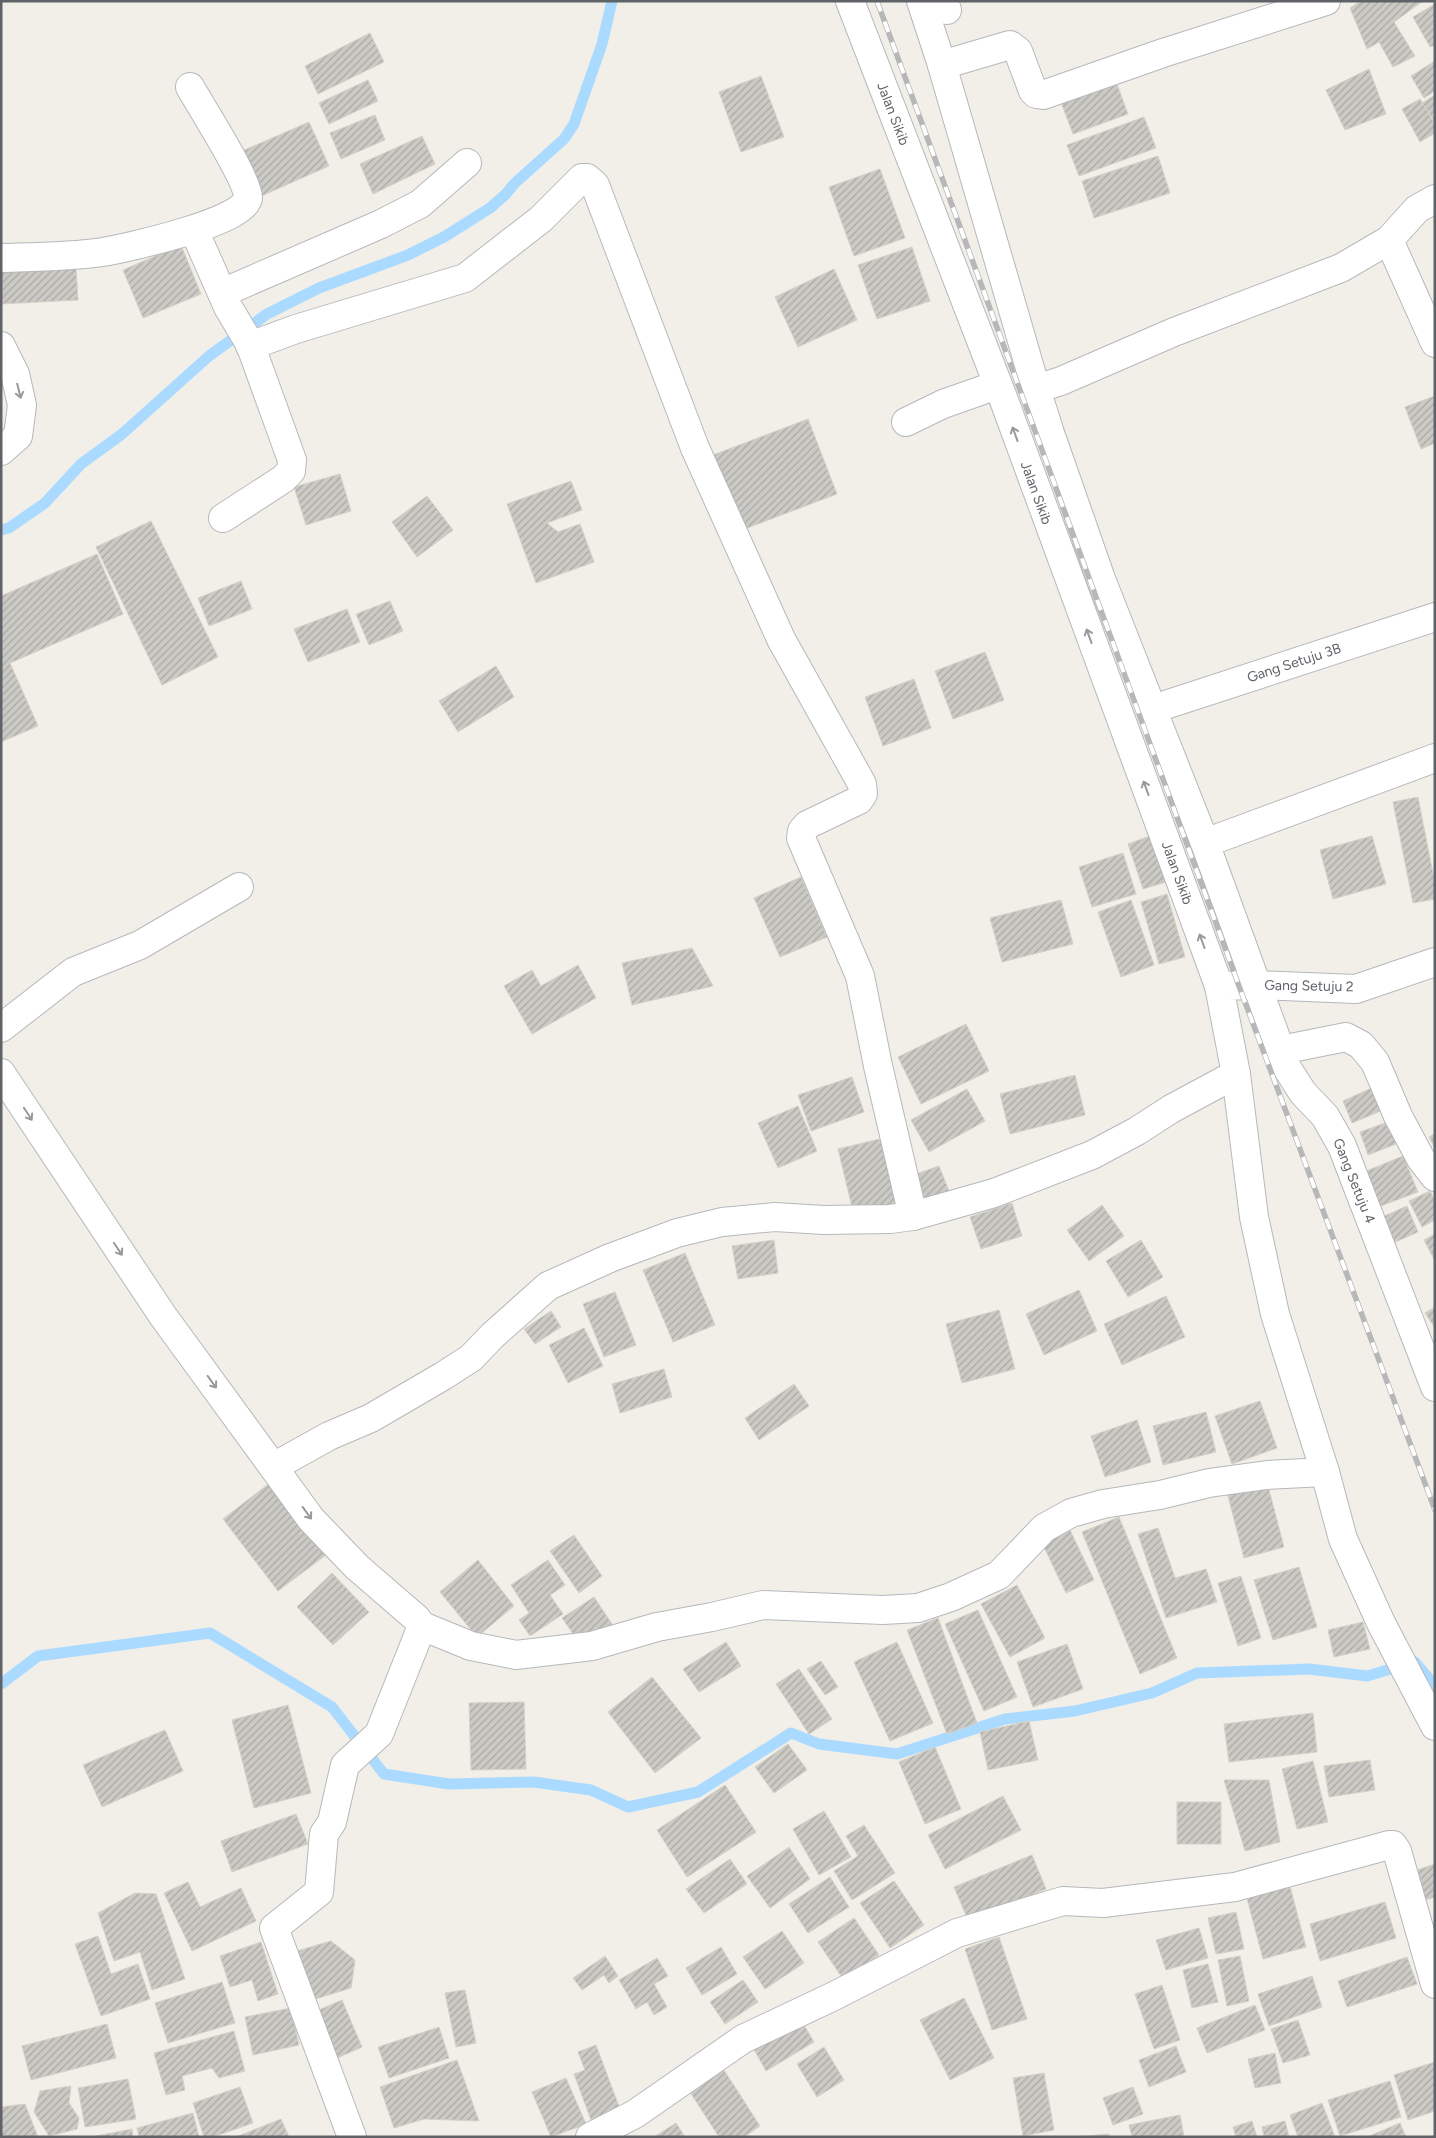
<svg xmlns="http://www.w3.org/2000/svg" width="1436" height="2138" font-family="Figtree,sans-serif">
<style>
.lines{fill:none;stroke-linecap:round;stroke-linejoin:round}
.stream{stroke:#aadaff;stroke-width:11}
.building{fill:url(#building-hatch);stroke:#d6d1c6}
.minor-casing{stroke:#b5b8bc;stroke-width:30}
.minor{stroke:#fff;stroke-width:28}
.rail-casing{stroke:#b6b7b8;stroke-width:5.5}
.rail{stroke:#fff;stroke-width:4;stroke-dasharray:11;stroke-linecap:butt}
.oneway{stroke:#979a9d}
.labels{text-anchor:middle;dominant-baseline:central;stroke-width:4.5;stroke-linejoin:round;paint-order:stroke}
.street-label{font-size:14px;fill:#5f6368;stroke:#fff}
</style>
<defs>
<pattern id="building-hatch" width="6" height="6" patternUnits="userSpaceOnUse" patternTransform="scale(1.25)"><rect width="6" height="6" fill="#cccac5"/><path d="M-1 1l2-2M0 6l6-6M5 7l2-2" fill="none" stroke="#a9a8a4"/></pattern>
</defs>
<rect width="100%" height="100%" fill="#f1efe8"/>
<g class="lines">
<g class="stream">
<path d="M1,530L9,528L45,503L81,464L122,434L209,356L267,314L319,288L408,255L444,237L490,208L505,195L515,183L564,139L574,124L602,44L612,1"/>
<path d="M1,1684L38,1656L210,1633L332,1707L384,1774L449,1784L534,1782L591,1790L628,1807L698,1792L791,1733L819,1744L897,1754L1005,1719L1075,1711L1152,1693L1197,1673L1309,1669L1367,1676L1415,1662L1435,1686"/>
</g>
</g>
<g class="building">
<path d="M1361,1H1423L1394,22L1415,56L1393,67L1379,42L1367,49L1350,8Z"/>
<path d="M1435,4V45L1430,47L1413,17Z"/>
<path d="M370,33L384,62L318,94L305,66Z"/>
<path d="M1435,61V91L1424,98L1411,76Z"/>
<path d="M1369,69L1386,114L1345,130L1326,90Z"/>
<path d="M761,76L784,137L741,152L719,92Z"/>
<path d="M1114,76L1128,114L1073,134L1059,97Z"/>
<path d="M368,80L378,101L329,124L319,103Z"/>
<path d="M1435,95V122L1422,103Z"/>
<path d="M1420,99L1435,124V133L1420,142L1402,109Z"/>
<path d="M375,115L385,140L341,159L330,133Z"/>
<path d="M1144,117L1156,148L1079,176L1067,145Z"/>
<path d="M309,122L329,166L259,197L240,152Z"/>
<path d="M422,136L435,164L373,194L360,164Z"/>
<path d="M1158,156L1170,193L1094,218L1082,181Z"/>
<path d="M880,169L905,238L854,256L829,187Z"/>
<path d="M181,245L201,294L143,318L123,270Z"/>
<path d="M912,247L930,301L877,319L858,265Z"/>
<path d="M76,268L78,300L1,304V272Z"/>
<path d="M834,269L857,320L798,347L775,297Z"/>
<path d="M1435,396V443L1421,449L1405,407Z"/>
<path d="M808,419L837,494L742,530L713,455Z"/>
<path d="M340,474L351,511L306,525L294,487Z"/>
<path d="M571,481L582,510L547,523L558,532L580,524L594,562L536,583L507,504Z"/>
<path d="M427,496L453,530L417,557L392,522Z"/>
<path d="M151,521L218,657L162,685L96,547Z"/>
<path d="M97,554L123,614L10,663L38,726L1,742V596Z"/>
<path d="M241,581L252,609L209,626L198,598Z"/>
<path d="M390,601L403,631L369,645L356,614Z"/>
<path d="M347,609L360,642L308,662L294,629Z"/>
<path d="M985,652L1004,700L953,719L935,671Z"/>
<path d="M496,666L514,697L458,732L439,701Z"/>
<path d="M914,679L931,728L883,746L865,697Z"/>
<path d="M1418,797L1435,884V899L1413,903L1393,802Z"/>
<path d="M1150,836L1166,882L1143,889L1128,844Z"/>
<path d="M1372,836L1386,884L1333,899L1320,850Z"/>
<path d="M1123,853L1136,894L1092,907L1079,867Z"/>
<path d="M801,877L827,937L780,957L754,898Z"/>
<path d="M1167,894L1185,957L1159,964L1141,902Z"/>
<path d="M1061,900L1073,944L1002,962L990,918Z"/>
<path d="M1131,900L1154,965L1121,977L1098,912Z"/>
<path d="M692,948L713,986L632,1005L622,963Z"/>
<path d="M578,965L596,998L532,1034L504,986L532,970L541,986Z"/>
<path d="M966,1024L989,1071L921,1104L898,1057Z"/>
<path d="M1075,1075L1085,1115L1010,1134L1000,1094Z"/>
<path d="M852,1077L864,1112L811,1131L798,1095Z"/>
<path d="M1374,1087L1383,1110L1352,1123L1343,1101Z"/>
<path d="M967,1089L985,1121L929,1152L911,1120Z"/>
<path d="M798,1106L817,1151L778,1168L758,1123Z"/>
<path d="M1388,1122L1396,1144L1368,1155L1360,1132Z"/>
<path d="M1435,1133V1148L1429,1137Z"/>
<path d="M884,1138L900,1204L854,1215L838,1149Z"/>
<path d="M1403,1156L1418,1192L1378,1207L1364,1172Z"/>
<path d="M939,1166L951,1196L927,1205L916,1174Z"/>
<path d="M1430,1191L1435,1201V1220L1422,1227L1409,1201Z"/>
<path d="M1012,1203L1022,1236L981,1249L970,1217Z"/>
<path d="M1102,1205L1124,1236L1089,1261L1067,1230Z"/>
<path d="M1407,1206L1418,1232L1391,1244L1380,1218Z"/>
<path d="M1435,1234V1261L1424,1240Z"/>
<path d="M774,1240L778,1273L738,1279L732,1246Z"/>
<path d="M1141,1240L1163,1277L1128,1297L1106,1261Z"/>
<path d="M685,1253L715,1325L673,1342L643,1270Z"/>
<path d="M1079,1290L1097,1331L1044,1355L1026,1314Z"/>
<path d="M615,1292L636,1345L604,1357L583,1304Z"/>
<path d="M1166,1296L1185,1337L1122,1365L1104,1324Z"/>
<path d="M1435,1307V1328L1425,1313Z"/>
<path d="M999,1310L1015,1369L962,1383L946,1324Z"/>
<path d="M551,1311L561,1327L535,1344L524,1329Z"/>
<path d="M584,1328L603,1366L568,1383L549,1345Z"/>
<path d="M664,1369L672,1397L620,1413L612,1384Z"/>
<path d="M794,1384L809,1406L759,1440L745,1418Z"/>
<path d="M1260,1401L1277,1448L1232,1464L1215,1416Z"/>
<path d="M1206,1412L1216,1452L1163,1465L1153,1426Z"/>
<path d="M1137,1420L1151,1462L1105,1477L1091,1436Z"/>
<path d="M271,1482L326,1555L278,1591L223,1519Z"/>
<path d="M1267,1482L1284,1547L1244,1558L1227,1492Z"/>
<path d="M1119,1517L1177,1658L1140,1674L1082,1532Z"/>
<path d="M1069,1528L1094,1580L1066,1593L1041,1541Z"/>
<path d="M1158,1528L1175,1578L1206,1569L1217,1602L1166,1618L1138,1534Z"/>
<path d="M574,1535L602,1576L579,1593L550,1551Z"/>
<path d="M478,1560L514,1606L477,1637L440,1592Z"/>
<path d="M548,1560L565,1585L550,1595L563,1614L530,1636L519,1620L529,1613L511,1585Z"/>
<path d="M1299,1567L1317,1627L1273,1640L1254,1580Z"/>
<path d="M332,1573L369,1612L333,1645L297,1607Z"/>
<path d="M1241,1576L1261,1638L1238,1646L1218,1583Z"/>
<path d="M1017,1585L1045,1638L1010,1657L981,1604Z"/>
<path d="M594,1597L612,1624L581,1645L562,1618Z"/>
<path d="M978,1610L1017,1697L984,1711L945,1624Z"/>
<path d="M938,1618L977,1723L947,1734L907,1630Z"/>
<path d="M1363,1622L1370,1649L1334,1657L1328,1630Z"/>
<path d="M726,1642L741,1666L699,1692L683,1669Z"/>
<path d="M897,1642L933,1723L890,1741L854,1662Z"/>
<path d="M1067,1644L1083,1689L1033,1707L1017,1662Z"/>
<path d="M821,1661L838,1687L825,1695L807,1669Z"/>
<path d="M799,1669L832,1719L809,1734L776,1684Z"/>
<path d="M652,1677L701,1738L655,1773L608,1712Z"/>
<path d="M524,1702L526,1769L471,1770L469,1703Z"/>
<path d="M288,1705L311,1793L254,1808L232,1720Z"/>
<path d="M1313,1713L1317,1752L1229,1762L1224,1724Z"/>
<path d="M1029,1721L1038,1760L988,1770L980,1732Z"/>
<path d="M165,1730L183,1771L102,1807L83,1765Z"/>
<path d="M788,1744L807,1770L774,1793L755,1767Z"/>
<path d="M935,1747L961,1809L925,1824L899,1762Z"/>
<path d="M1370,1760L1375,1790L1329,1797L1324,1766Z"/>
<path d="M1313,1761L1328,1822L1297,1829L1282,1769Z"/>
<path d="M1224,1780H1269L1280,1842L1245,1851Z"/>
<path d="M725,1785L756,1832L687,1877L657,1830Z"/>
<path d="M1003,1796L1021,1830L945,1869L928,1835Z"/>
<rect x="1177" y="1802" width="44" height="42"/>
<path d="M824,1811L851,1857L819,1875L793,1829Z"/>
<path d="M296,1814L308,1844L232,1872L221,1841Z"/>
<path d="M864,1825L895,1873L852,1900L834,1871L858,1856L846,1836Z"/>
<path d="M789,1847L810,1879L770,1908L747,1876Z"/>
<path d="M1032,1855L1046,1889L968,1920L954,1887Z"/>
<path d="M730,1859L747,1884L704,1913L686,1889Z"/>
<path d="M1435,1864V1897L1418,1902L1408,1873Z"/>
<path d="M830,1877L849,1907L808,1933L789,1904Z"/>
<path d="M1288,1879L1306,1947L1263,1959L1245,1891Z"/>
<path d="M894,1881L924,1925L890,1948L860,1903Z"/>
<path d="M188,1882L200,1907L241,1888L256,1921L192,1951L164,1893Z"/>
<path d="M135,1893L156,1894L185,1979L152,1990L140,1952L114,1961L98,1913Z"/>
<path d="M1385,1902L1396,1938L1320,1961L1310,1924Z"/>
<path d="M1236,1912L1244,1949L1216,1954L1208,1918Z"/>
<path d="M854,1918L879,1955L843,1979L818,1942Z"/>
<path d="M1199,1928L1208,1958L1166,1970L1156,1940Z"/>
<path d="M782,1931L804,1963L765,1989L743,1957Z"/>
<path d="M98,1936L111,1974L138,1964L150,1999L101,2016L75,1944Z"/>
<path d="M999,1937L1027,2019L992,2030L965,1949Z"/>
<path d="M331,1941L355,1960L351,1988L312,2000L297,1951Z"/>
<path d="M261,1942L278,1994L258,2001L252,1980L230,1987L220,1956Z"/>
<path d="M721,1947L737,1974L702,1995L686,1968Z"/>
<path d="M605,1956L618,1976L609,1983L604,1975L582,1990L573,1978Z"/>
<path d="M1240,1956L1249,2001L1227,2006L1218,1960Z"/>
<path d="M1407,1957L1417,1984L1347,2007L1338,1981Z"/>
<path d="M657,1958L668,1976L654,1984L667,2007L654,2015L647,2002L636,2009L619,1980Z"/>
<path d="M1208,1964L1218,2002L1192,2008L1183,1970Z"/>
<path d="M1312,1976L1322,2007L1269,2026L1258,1994Z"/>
<path d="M743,1980L758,2002L725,2024L710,2002Z"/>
<path d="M222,1982L235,2023L168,2043L155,2003Z"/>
<path d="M1162,1985L1180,2040L1154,2049L1135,1994Z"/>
<path d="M465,1990L476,2043L456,2047L445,1993Z"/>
<path d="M964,1998L994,2058L950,2080L920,2020Z"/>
<path d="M342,2000L362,2047L335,2059L314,2012Z"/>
<path d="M1255,2005L1265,2030L1207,2053L1197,2028Z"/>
<path d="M291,2008L299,2045L253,2055L245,2017Z"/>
<path d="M800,2018L814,2042L766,2071L752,2046Z"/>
<path d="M1298,2020L1310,2055L1283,2063L1271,2029Z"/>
<path d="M107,2024L116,2058L31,2080L22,2046Z"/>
<path d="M439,2027L449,2058L389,2078L378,2047Z"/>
<path d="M234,2031L245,2071L219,2078L212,2068L182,2076L185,2090L166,2095L154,2053Z"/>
<path d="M596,2045L620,2109L591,2120L574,2074L585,2070L578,2052Z"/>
<path d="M1176,2046L1186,2072L1149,2087L1139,2060Z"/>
<path d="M824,2047L844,2080L817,2097L797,2064Z"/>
<path d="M1275,2053L1281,2083L1255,2088L1248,2059Z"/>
<path d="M457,2060L479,2121L424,2119L394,2128L380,2087Z"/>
<path d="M1435,2062V2111L1408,2120L1394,2075Z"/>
<path d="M722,2067L760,2126L744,2137H719L688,2089Z"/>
<path d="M1044,2073L1054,2130L1023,2136L1013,2078Z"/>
<path d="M566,2078L586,2124L551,2137L532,2092Z"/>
<path d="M128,2079L136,2119L85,2127L78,2088Z"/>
<path d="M1390,2081L1401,2117L1340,2136L1328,2100Z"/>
<path d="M71,2086L69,2103L79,2118L77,2129L49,2136L34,2112L40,2091Z"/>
<path d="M240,2087L253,2123L213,2137H204L193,2103Z"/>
<path d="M1133,2087L1143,2114L1113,2125L1103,2098Z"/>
<path d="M1322,2103L1335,2137H1298L1290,2115Z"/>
<path d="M25,2104L38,2137H1V2107Z"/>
<path d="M193,2113L199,2137H139L137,2128Z"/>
<path d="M1180,2115L1184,2137H1132L1129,2125Z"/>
<path d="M281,2119L289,2137H236Z"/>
<path d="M1252,2121L1257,2137H1236L1233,2127Z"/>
<path d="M1285,2121L1289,2137H1264L1262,2127Z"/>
<path d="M676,2123L685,2137H654Z"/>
<path d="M1400,2123L1406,2137H1367Z"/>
<path d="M132,2129L133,2137H91Z"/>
<path d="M1109,2134V2137H1075Z"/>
</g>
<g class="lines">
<g class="minor-casing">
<g id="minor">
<path d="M850,1L1002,395L1219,986"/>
<path d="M921,1L942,65L1036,389L1050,433L1101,579L1205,843L1287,1068L1303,1093L1325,1116L1342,1146L1435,1387"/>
<path d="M944,1L947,10"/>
<path d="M942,65L1010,45L1018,51L1033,91L1036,94L1043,95L1163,53L1326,1"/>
<path d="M194,230L228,307L250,344L292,460L291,471L283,479L223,518"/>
<path d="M1389,240L1435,343"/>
<path d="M1,258C35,257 69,257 103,252C126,248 249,221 248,197C247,178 202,108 190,87"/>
<path d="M222,293L381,224L420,204L467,163"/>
<path d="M1,346L15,374L22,405L18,436L1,451"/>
<path d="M250,346L296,329L465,278L541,219L582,178H587L595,185L695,448L781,639L862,784L863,794L859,800L807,825L802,831L801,838L860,976L878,1066L913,1216"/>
<path d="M1036,389L1061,381L1174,332L1341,268L1389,240L1417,209L1435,199"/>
<path d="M906,422L943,404L997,385"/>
<path d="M1153,709L1435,617"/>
<path d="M1205,843L1435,758"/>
<path d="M1435,962L1356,989L1255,985L1219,986L1236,1074L1254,1217L1275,1314L1325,1472L1343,1539L1381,1623L1435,1726"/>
<path d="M1,1028L73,972L140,945L239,887"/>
<path d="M1281,1050L1346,1037L1361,1045L1375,1062L1398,1116L1421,1159L1435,1177"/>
<path d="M1,1073L163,1316L311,1519L357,1567L416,1618L422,1626L471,1646L516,1655L592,1646L657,1627L712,1617L763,1605L883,1610L918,1608L951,1597L999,1575L1044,1528L1071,1513L1103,1504L1160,1495L1209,1483L1267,1475L1325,1472"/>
<path d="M275,1466L329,1436L371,1418L443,1376L471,1358L492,1336L548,1286L610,1258L677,1233L722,1222L775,1217L824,1220L890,1219L913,1216L994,1193L1092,1155L1137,1131L1171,1109L1236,1074"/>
<path d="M352,2137L274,1928L319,1892L324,1834L332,1822L345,1765L379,1734L422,1626"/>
<path d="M590,2137L635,2114L743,2039L834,1996L957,1933L1063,1901L1103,1903L1235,1887L1389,1845H1393L1397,1851L1435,1984"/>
</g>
</g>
<use href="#minor" class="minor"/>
<g class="rail-casing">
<path id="rail" d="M877,1L1239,986L1435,1510"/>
</g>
<use href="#rail" class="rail"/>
</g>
<defs><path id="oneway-shaft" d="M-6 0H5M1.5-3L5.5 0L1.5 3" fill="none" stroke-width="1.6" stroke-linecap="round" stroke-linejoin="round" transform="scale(1.25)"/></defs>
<g class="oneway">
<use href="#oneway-shaft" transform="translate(19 391) rotate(76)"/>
<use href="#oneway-shaft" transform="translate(1015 434) rotate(-110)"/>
<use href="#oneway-shaft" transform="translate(1089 636) rotate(-110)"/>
<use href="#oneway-shaft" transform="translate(1146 788) rotate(-110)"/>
<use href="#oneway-shaft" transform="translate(1202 941) rotate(-110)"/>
<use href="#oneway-shaft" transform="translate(28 1114) rotate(57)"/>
<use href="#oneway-shaft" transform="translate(118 1249) rotate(56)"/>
<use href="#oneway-shaft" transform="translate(212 1382) rotate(54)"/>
<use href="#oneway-shaft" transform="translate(307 1513) rotate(54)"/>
</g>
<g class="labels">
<g class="street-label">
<text transform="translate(893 114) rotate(69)">Jalan Sikib</text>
<text transform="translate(1036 493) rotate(70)">Jalan Sikib</text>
<text transform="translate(1294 663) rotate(-18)">Gang Setuju 3B</text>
<text transform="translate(1177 873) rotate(70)">Jalan Sikib</text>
<text transform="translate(1309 986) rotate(1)">Gang Setuju 2</text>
<text transform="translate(1354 1181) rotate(68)">Gang Setuju 4</text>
</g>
</g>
<rect width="1436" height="2138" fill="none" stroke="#5f6368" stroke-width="5"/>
</svg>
